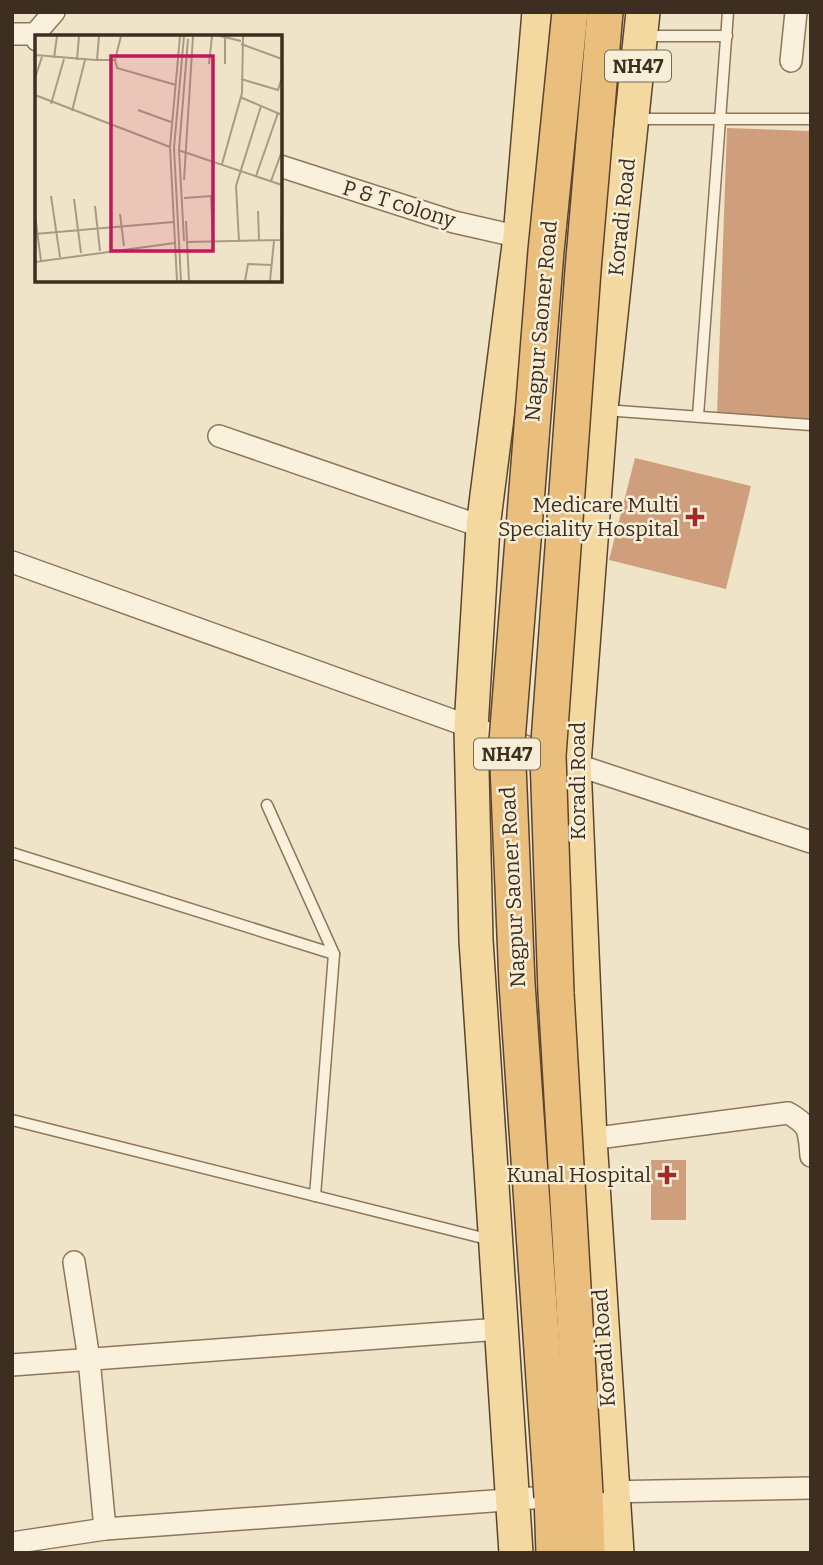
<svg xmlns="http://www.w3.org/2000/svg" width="823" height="1565" font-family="Bitter,serif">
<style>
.building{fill:#cf9f7d}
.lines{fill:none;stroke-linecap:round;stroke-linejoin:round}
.service-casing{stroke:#8d765c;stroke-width:13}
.minor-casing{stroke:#8d765c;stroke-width:24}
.primary-casing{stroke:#5b4430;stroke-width:36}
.trunk-casing{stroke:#5b4430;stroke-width:38}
.service{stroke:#faf1dc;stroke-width:10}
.minor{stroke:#faf1dc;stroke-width:21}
.primary{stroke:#f3d9a0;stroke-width:33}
.trunk{stroke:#eabe7c;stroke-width:35}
.trunk-bridge-casing{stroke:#5b4430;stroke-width:38;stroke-linecap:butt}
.trunk-bridge{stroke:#eabe7c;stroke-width:35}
.poi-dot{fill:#9e2a2b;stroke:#f7eed8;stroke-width:2.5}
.labels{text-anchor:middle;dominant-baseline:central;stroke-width:5;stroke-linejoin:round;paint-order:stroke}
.shield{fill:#f7eed8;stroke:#756857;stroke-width:2}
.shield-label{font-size:19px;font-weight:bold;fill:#3d2e20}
.street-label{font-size:21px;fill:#3d2e20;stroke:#f7eed8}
.poi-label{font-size:21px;fill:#3d2e20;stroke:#f7eed8;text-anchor:end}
.inset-road{fill:none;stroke:#a89b85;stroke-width:2}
.view{fill:#c2185b;fill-opacity:0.15;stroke:#c2185b;stroke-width:3.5}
.inset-edge{fill:none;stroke:#3d2e20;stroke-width:3.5}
</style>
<rect width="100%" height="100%" fill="#f0e4c8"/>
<g class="building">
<path d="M727,128L811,131V419L717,415Z"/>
<path d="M635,458L751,486L726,589L609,560Z"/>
<rect x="651" y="1160" width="35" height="60"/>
</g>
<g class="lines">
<g class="service-casing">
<g id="service">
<path d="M645,36H727"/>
<path d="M635,119H811"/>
<path d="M604,410L811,425"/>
<path d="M698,416L728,12"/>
<path d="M267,805L334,954L315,1196"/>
<path d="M12,853L334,954"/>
<path d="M12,1120L491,1240"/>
</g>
</g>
<g class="minor-casing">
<g id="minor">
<path d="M12,34H35L37,40"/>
<path d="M35,34L54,12"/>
<path d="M791,61L796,12"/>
<path d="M280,166L454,222L520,237"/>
<path d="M219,436L483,527"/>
<path d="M12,562L574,764L811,842"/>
<path d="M590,1139L788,1113C810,1125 809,1131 811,1156"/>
<path d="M74,1262L89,1359L105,1529"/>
<path d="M12,1365L500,1329"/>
<path d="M603,1492L811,1488"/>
<path d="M12,1543L105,1529L561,1496"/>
</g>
</g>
<g class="primary-casing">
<g id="primary">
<path d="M516,1553L476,940L471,728L483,527L520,237L539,12"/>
<path d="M617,1553L590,1139L574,764L601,409L643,12"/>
</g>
</g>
<g class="trunk-casing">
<g id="trunk">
<path d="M585,1494L587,1553"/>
<path d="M552,1497L554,1553"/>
</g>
</g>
<use href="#service" class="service"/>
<use href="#minor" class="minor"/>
<use href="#primary" class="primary"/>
<use href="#trunk" class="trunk"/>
<g class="trunk-bridge-casing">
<g id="trunk-bridge">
<path d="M585,1494L556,993L548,756L583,270L605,12"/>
<path d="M552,1497L517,983L507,741L546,251L570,12"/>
</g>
</g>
<use href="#trunk-bridge" class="trunk-bridge"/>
</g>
<g class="poi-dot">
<path d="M691.5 506.5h7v7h7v7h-7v7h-7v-7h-7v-7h7z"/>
<path d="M663.5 1164.5h7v7h7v7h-7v7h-7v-7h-7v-7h7z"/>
</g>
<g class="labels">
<g class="shield">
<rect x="605" y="50.5" width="66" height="31" rx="5"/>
<rect x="474" y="738.5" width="66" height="31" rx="5"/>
</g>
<g class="shield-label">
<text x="638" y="66">NH47</text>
<text x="507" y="754">NH47</text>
</g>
<g class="street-label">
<text transform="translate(399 204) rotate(17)">P &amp; T colony</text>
<text transform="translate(622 217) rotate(-84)">Koradi Road</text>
<text transform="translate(541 321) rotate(-85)">Nagpur Saoner Road</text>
<text transform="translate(578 781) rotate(-90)">Koradi Road</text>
<text transform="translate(513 887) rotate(-93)">Nagpur Saoner Road</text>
<text transform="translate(604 1348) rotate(-94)">Koradi Road</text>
</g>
<g class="poi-label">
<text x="679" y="505">Medicare Multi<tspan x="679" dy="24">Speciality Hospital</tspan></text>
<text x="651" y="1175">Kunal Hospital</text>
</g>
</g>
<g transform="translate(35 35)">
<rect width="247" height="247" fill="#f0e4c8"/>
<path class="inset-road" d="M64,1L62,25H80L82,33L141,50M185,1L206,6M206,9L247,24M0,20L61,25M19,23L22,1M42,25L44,1M80,25L86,1M174,29L177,1M190,29V1M0,43L7,22M206,44L243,55L247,42M0,60L135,112M205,62L247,80M16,69L29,24M103,75L136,87M37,76L50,25M143,115L247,150M187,129L207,58L208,1M221,141L243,78M149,145L158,1M236,146L247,116M16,161L25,222M149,163L176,161L178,207M39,164L46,218M60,171L65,216M223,176L224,205M85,179L89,211M0,180L6,226M151,186L154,246M0,199L138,187M246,205L247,172M149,206L144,115L153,4M204,206L201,151L226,71M151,207L247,205M0,227L140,208M142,246L135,112L145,1M146,246L139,113L149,1M210,246L213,229L237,230M235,246L239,206"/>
<path class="view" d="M76,21H178V216H76Z"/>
<rect width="247" height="247" class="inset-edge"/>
</g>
<rect width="823" height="1565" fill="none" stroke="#3d2e20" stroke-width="28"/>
</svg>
